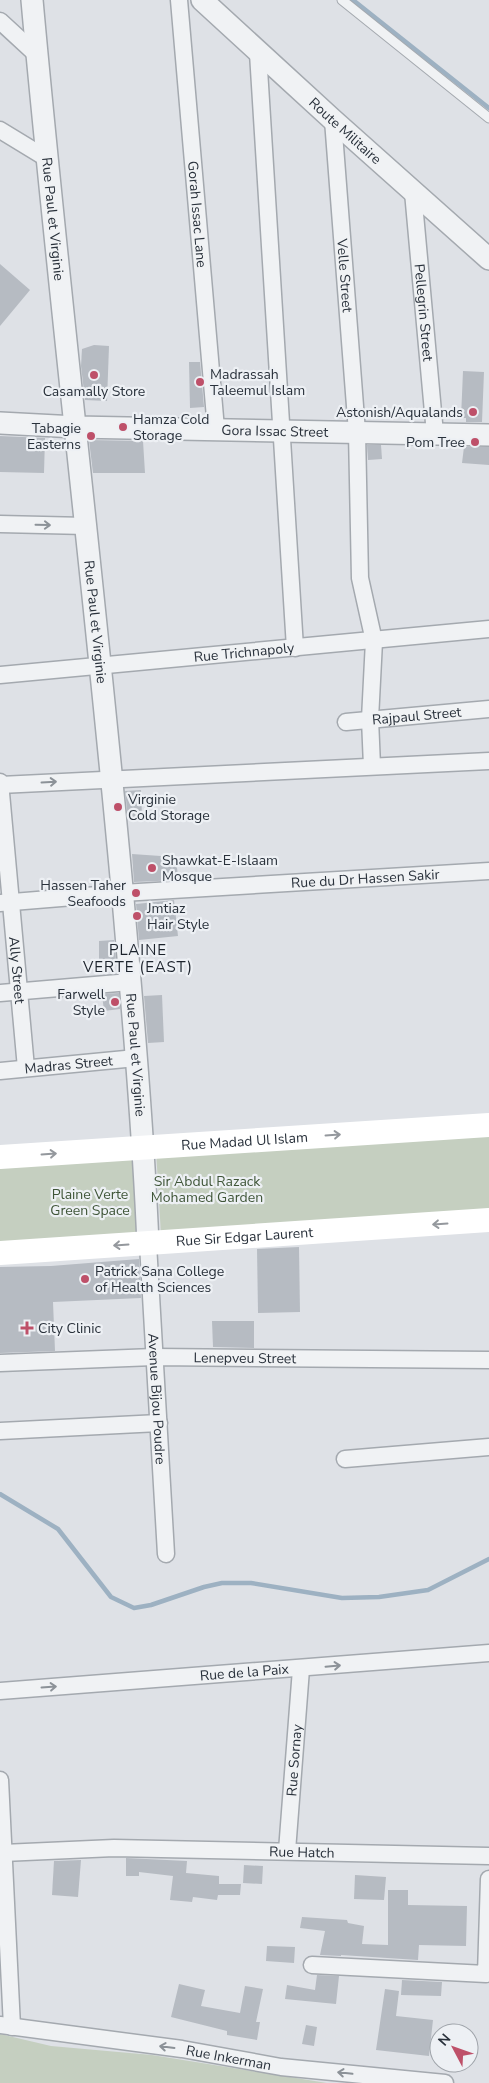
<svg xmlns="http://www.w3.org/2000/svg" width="489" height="2083" font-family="'Nunito Sans',sans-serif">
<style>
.green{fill:#c5cfc0}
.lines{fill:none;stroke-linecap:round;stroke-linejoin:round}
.stream{stroke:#9db1c2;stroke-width:4.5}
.building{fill:#b6bbc2}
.service-casing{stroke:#a4a9af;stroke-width:11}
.minor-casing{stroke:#a4a9af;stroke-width:19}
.tertiary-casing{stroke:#a4a9af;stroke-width:24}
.service{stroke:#f0f2f4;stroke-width:9}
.minor{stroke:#f0f2f4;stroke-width:16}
.tertiary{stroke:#f0f2f4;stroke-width:21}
.secondary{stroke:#fff;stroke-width:24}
.oneway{stroke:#8c9298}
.oneway2{stroke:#94989d}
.poi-dot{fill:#be5069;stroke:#edf0f4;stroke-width:2}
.labels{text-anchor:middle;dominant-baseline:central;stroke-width:4.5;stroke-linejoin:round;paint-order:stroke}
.street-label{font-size:14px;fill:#29313b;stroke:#edf0f4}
.poi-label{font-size:14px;fill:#29313b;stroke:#edf0f4;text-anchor:start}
.park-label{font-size:14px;fill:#3f5538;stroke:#edf0f4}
.neighbourhood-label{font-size:15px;letter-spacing:1px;fill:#1b222b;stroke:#edf0f4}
</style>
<rect width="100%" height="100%" fill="#dee1e6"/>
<g class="green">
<path d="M489,1131V1212L161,1235L156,1150Z"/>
<path d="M141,1155L146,1241L0,1250V1164Z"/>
<path d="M0,2034L51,2046L152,2055L327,2083H0Z"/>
</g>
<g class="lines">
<g class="stream">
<path d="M353,0L489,108"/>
<path d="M0,1494L58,1529L111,1597L134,1608L151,1605L204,1587L222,1583H251L342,1598L379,1597L428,1590L489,1559"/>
</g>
</g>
<g class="building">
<path d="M0,264L30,290L0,326Z"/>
<path d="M94,345L109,346L107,401L85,400L81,366L82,349Z"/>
<path d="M189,362H200L204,407L190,408Z"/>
<path d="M463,371L484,372L482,422H466V418H461Z"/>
<path d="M0,436L45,438L44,473L0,472Z"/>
<path d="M89,440L143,441L145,473H93Z"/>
<path d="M367,445H381L382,459L368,460Z"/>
<path d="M464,447H489V465L462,463Z"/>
<path d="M141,790L142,817L128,818L125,791Z"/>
<path d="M132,854L175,857L179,880L134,882Z"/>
<path d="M174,900L178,936L139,940L136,904Z"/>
<path d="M114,940L116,960H99V941Z"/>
<path d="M119,993L120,1009L104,1011L102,994Z"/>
<path d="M162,995L164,1042L148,1043L144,996Z"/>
<path d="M299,1247L300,1312L258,1313L257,1249Z"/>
<path d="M139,1259L141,1298L53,1302L55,1351L0,1353V1267L51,1266Z"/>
<path d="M212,1321H254V1348L213,1347Z"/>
<path d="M126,1858L187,1861L186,1873L219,1876V1884H241L240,1895H218L217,1900L193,1897L192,1902L170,1900L173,1876L139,1872V1876H126Z"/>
<path d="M81,1860L78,1897L52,1895L54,1861Z"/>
<path d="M244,1865L263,1866L262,1884L243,1883Z"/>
<path d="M355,1875L386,1877L384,1900L354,1899Z"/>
<path d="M388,1890H408V1905L467,1906L466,1946L419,1945L418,1960L341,1955V1956L320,1955L325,1931L300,1928L302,1917L347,1920L348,1923L364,1926L362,1944L388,1945Z"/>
<path d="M267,1946L295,1947L294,1963L266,1961Z"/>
<path d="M317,1975L339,1976L336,2004L285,1999L287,1985L315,1990Z"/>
<path d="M402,1980L442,1982L441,1996L401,1995Z"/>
<path d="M179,1984L205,1990L201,2006L240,2013L245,1986L263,1989L256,2022H260L257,2040L227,2035V2031L171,2017Z"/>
<path d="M385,1989L399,1991L396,2016L433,2020L429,2056L376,2050Z"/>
<path d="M306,2025L317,2027L314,2046L302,2044Z"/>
</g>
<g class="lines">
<g class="service-casing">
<path id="service" d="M342,0L489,118"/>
</g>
<g class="minor-casing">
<g id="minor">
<path id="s1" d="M179,0L216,429"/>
<path d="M0,21L37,55"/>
<path d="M258,53L295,648"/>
<path id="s2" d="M333,120L357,432L360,578L374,641L370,719L372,766"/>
<path d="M0,130L46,158"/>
<path id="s3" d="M413,192L435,434"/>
<path d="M0,524L86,526"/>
<path id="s4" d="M0,675L489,629"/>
<path id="s5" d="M346,722L489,709"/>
<path id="s6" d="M0,782L26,1068"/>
<path d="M0,785L489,761"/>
<path id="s7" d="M0,903L122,893L489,871"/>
<path d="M0,993L130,982"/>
<path id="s8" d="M0,1071L136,1058"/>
<path id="s9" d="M148,1244L166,1554"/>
<path id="s10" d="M0,1363L154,1357L489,1360"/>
<path d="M0,1431L159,1423"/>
<path d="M345,1459L489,1447"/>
<path id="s11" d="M0,1691L489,1653"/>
<path d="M0,1780L12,2027"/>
<path id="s12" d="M287,1851L301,1669"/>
<path id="s13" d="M3,1853L114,1848L489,1856"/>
<path d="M312,1965L486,1974L489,1879"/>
<path id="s14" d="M0,2025L182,2049L281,2067L445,2083"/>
</g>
</g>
<g class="tertiary-casing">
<g id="tertiary">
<path id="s15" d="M32,0C59,300 96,599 123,899C133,1014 143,1129 148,1244"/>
<path id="s16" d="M202,0L333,120L489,259"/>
<path id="s17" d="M0,423L76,427L489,435"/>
</g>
</g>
<use href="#service" class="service"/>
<use href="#minor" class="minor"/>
<use href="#tertiary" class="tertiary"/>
<g class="secondary">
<path id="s18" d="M0,1157L489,1125"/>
<path id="s19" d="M0,1253L489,1220"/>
</g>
</g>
<defs><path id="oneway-shaft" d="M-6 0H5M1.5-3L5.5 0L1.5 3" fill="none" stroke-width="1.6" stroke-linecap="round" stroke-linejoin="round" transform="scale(1.25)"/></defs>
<g class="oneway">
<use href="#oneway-shaft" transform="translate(43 525) rotate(1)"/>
<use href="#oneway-shaft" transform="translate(49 782) rotate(-3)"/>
<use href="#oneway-shaft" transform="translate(333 1666) rotate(-5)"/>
<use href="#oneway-shaft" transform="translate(49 1687) rotate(-4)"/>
<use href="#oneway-shaft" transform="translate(167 2047) rotate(-173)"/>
<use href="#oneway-shaft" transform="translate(345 2073) rotate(-174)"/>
</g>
<g class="oneway2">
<use href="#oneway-shaft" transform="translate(333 1135) rotate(-4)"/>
<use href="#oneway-shaft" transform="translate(49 1154) rotate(-4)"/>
<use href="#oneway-shaft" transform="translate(440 1224) rotate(176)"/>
<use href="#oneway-shaft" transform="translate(121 1245) rotate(176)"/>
</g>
<g class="poi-dot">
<circle cx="94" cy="375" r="5"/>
<circle cx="200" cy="382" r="5"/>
<circle cx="473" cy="412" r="5"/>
<circle cx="123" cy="427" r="5"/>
<circle cx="91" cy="436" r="5"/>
<circle cx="475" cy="442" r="5"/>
<circle cx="118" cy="807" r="5"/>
<circle cx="152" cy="868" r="5"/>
<circle cx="136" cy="893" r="5"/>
<circle cx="137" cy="916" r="5"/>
<circle cx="115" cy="1002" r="5"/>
<circle cx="85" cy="1279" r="5"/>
<path d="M24.5 1320.5h5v5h5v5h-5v5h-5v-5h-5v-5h5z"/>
</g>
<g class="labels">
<g class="street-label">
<text stroke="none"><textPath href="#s16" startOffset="194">Route Militaire</textPath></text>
<text stroke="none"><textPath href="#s1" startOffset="215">Gorah Issac Lane</textPath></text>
<text stroke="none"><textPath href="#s15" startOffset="220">Rue Paul et Virginie</textPath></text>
<text stroke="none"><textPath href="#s2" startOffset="156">Velle Street</textPath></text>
<text stroke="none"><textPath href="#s3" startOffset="121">Pellegrin Street</textPath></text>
<text stroke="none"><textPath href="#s17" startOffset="275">Gora Issac Street</textPath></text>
<text stroke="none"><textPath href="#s15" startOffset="625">Rue Paul et Virginie</textPath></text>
<text stroke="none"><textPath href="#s4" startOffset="245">Rue Trichnapoly</textPath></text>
<text stroke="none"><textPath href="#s5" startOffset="71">Rajpaul Street</textPath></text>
<text stroke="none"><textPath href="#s7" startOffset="366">Rue du Dr Hassen Sakir</textPath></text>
<text stroke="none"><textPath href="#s6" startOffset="189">Ally Street</textPath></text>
<text stroke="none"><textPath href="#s15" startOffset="1060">Rue Paul et Virginie</textPath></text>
<text stroke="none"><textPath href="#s8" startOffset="69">Madras Street</textPath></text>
<text stroke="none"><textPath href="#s18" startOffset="245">Rue Madad Ul Islam</textPath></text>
<text stroke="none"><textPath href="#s19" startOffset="245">Rue Sir Edgar Laurent</textPath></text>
<text stroke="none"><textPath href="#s10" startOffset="245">Lenepveu Street</textPath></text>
<text stroke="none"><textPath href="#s9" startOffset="155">Avenue Bijou Poudre</textPath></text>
<text stroke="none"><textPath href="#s11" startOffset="245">Rue de la Paix</textPath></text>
<text stroke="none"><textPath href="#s12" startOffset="91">Rue Sornay</textPath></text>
<text stroke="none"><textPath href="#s13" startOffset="299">Rue Hatch</textPath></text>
<text stroke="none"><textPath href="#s14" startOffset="231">Rue Inkerman</textPath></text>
</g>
<g class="poi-label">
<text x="210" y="374">Madrassah<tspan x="210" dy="16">Taleemul Islam</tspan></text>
<text x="94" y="391" text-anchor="middle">Casamally Store</text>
<text x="463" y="412" text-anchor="end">Astonish/Aqualands</text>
<text x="133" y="419">Hamza Cold<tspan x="133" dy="16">Storage</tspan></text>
<text x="81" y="428" text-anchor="end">Tabagie<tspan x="81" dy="16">Easterns</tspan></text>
<text x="465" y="442" text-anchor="end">Pom Tree</text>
<text x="128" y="799">Virginie<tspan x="128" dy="16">Cold Storage</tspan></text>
<text x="162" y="860">Shawkat-E-Islaam<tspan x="162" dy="16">Mosque</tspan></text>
<text x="126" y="885" text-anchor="end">Hassen Taher<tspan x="126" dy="16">Seafoods</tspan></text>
<text x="147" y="908">Jmtiaz<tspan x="147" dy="16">Hair Style</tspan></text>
<text x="105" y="994" text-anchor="end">Farwell<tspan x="105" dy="16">Style</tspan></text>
<text x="95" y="1271">Patrick Sana College<tspan x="95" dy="16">of Health Sciences</tspan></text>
<text x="38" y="1328">City Clinic</text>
</g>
<g class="park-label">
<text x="207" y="1181">Sir Abdul Razack<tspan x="207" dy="16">Mohamed Garden</tspan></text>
<text x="90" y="1194">Plaine Verte<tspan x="90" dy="16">Green Space</tspan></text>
</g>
<g class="neighbourhood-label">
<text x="138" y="950">PLAINE<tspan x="138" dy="17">VERTE (EAST)</tspan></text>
</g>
</g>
<g transform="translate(454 2048) rotate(311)"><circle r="24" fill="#edf0f4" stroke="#9fa4aa"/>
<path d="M0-4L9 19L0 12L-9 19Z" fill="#be5069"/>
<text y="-8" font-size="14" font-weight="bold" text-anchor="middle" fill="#29313b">N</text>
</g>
</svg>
